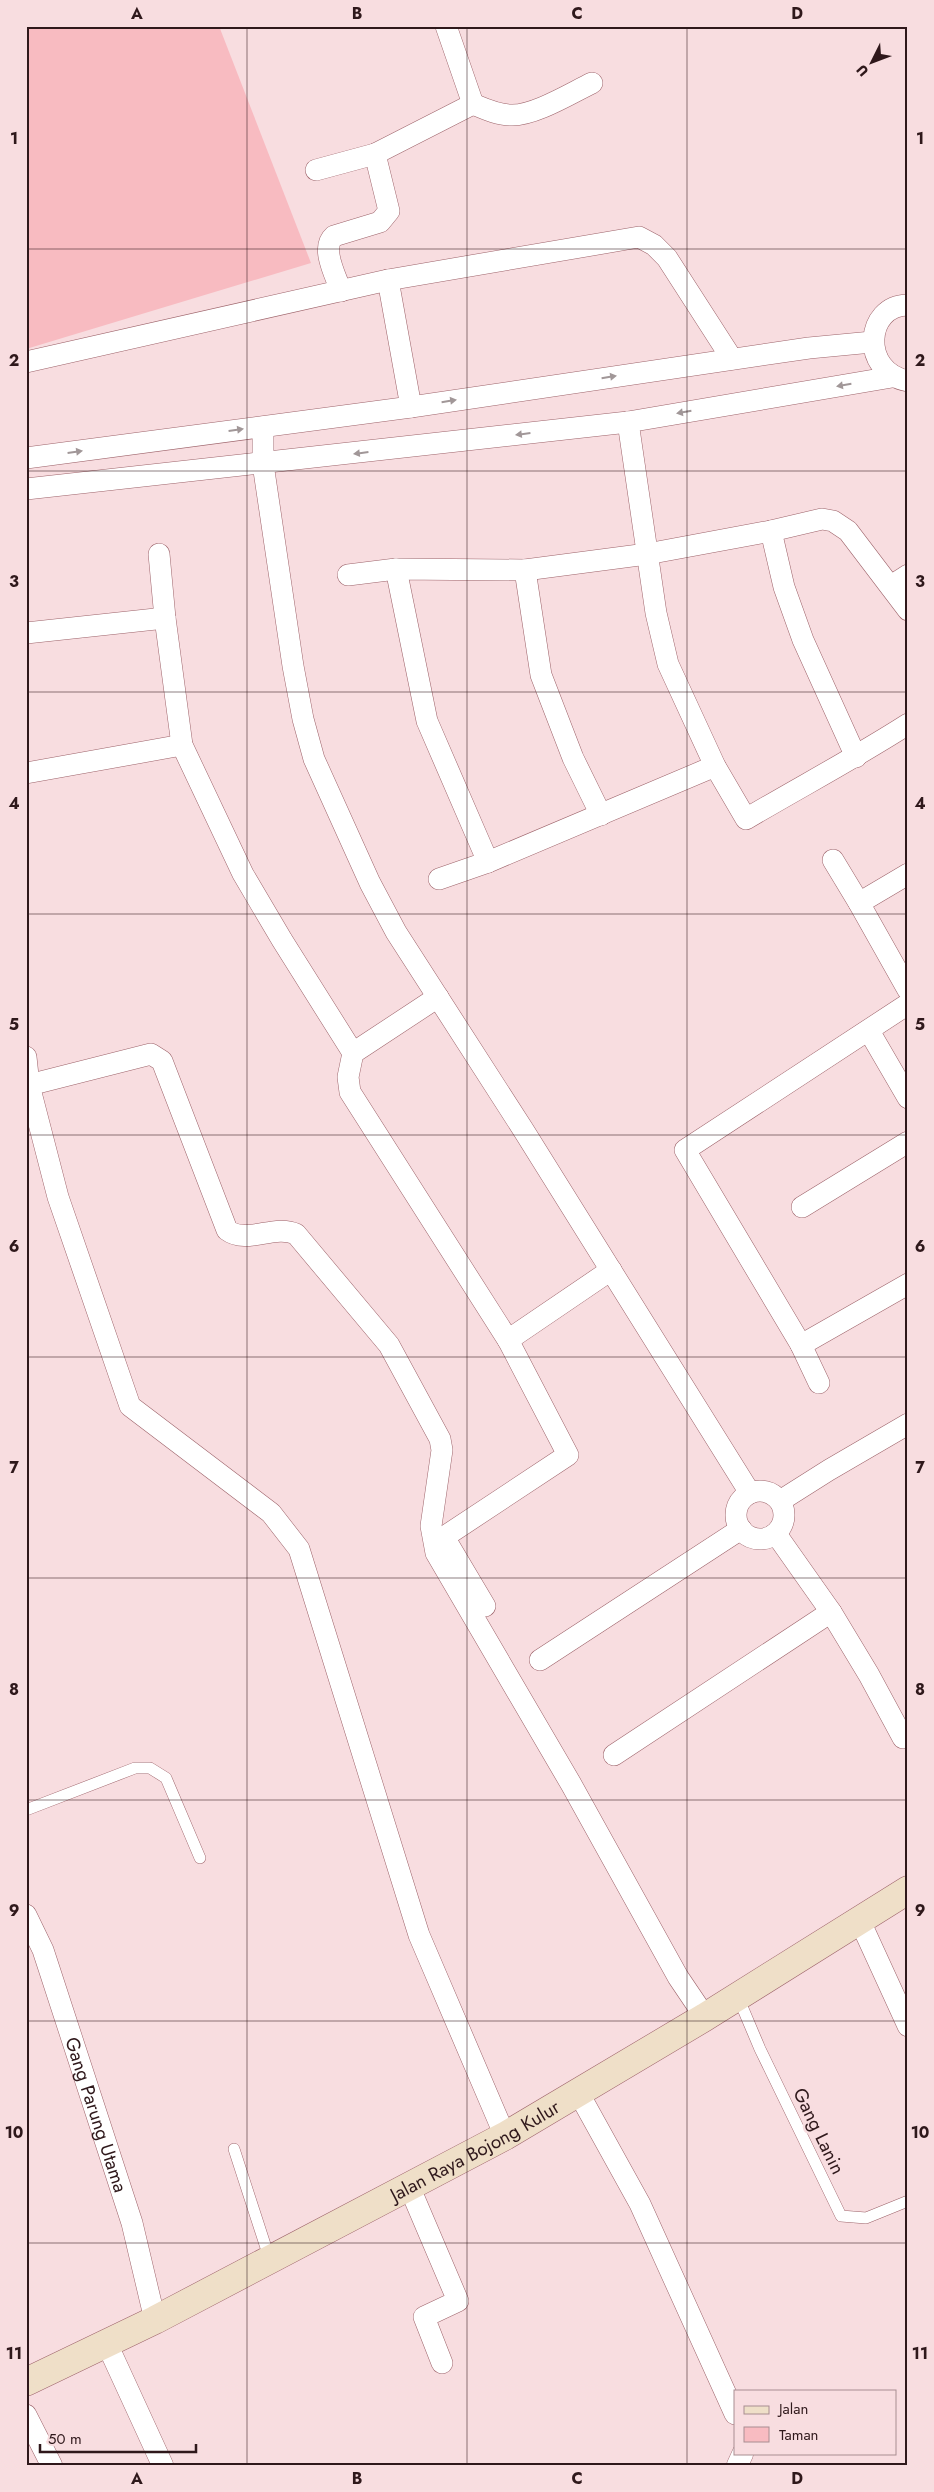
<svg xmlns="http://www.w3.org/2000/svg" width="934" height="2492" font-family="Jost,sans-serif">
<style>
.green{fill:#f8bbc1}
.lines{fill:none;stroke-linecap:round;stroke-linejoin:round}
.service-casing{stroke:#9d636a;stroke-width:12}
.minor-casing{stroke:#9d636a;stroke-width:22}
.secondary-casing{stroke:#9d636a;stroke-width:29}
.service{stroke:#fff;stroke-width:11}
.minor{stroke:#fff;stroke-width:21}
.secondary{stroke:#efdfc8;stroke-width:28}
.oneway{fill:#a19798}
.grid{fill:none;stroke:#2f181b;stroke-width:1;stroke-opacity:0.55}
.labels{text-anchor:middle;dominant-baseline:central;stroke-width:5;stroke-linejoin:round;paint-order:stroke}
.street-label{font-size:19px;fill:#2f181b;stroke:#f8dde0}
.neatline{fill:none;stroke:#2f181b;stroke-width:2}
.grid-label{font-size:16px;text-anchor:middle;font-weight:bold;fill:#2f181b}
</style>
<rect width="100%" height="100%" fill="#f8dde0"/>
<path class="green" d="M26,26H219L311,263L26,349Z"/>
<g class="lines">
<g class="service-casing">
<g id="service">
<path d="M26,1810L135,1768H150L166,1778L200,1858"/>
<path d="M738,1997L760,2049L841,2216L866,2218L908,2201"/>
<path d="M234,2149L270,2260"/>
</g>
</g>
<g class="minor-casing">
<g id="minor">
<path d="M446,26L473,104"/>
<path d="M316,170L375,154"/>
<path d="M388,280L411,407"/>
<path d="M341,291C336,276 320,248 334,236L380,222L389,211L375,154L473,104C485,109 498,115 511,115C534,116 571,93 592,83"/>
<path d="M908,305C865,305 860,372 908,381"/>
<path d="M26,362L388,280L639,237L654,245L667,258L732,359"/>
<path d="M628,422L656,613L668,664L715,766L746,819C800,787 855,758 908,724"/>
<path d="M263,427V464L293,666L303,719L314,759L370,883L396,932L524,1131L750,1493"/>
<path d="M26,458L411,407L809,348L872,342"/>
<path d="M26,489L628,422L892,377"/>
<path d="M771,531L784,587L803,640L856,757"/>
<path d="M159,554L165,618L182,745L243,874L282,940L353,1053"/>
<path d="M396,569L427,721L488,862"/>
<path d="M525,570L541,675L573,758L601,815"/>
<path d="M348,575L396,569L525,570L647,554L771,531L822,519L833,521L848,531L908,610"/>
<path d="M891,586L908,575"/>
<path d="M26,633L165,618"/>
<path d="M26,773L182,745"/>
<path d="M833,860L859,903L908,990"/>
<path d="M439,879L488,862L715,766"/>
<path d="M859,903L908,874"/>
<path d="M438,997L353,1053L348,1077L350,1092L508,1340L568,1455L444,1537L485,1606"/>
<path d="M869,1031L908,1098"/>
<path d="M26,1057L29,1085L58,1197L130,1406L271,1513L299,1549L419,1935L505,2136"/>
<path d="M29,1085L151,1054L162,1061L227,1230C247,1245 274,1224 296,1234L389,1345L440,1439L442,1450L431,1526L436,1553L571,1784L678,1977L705,2017"/>
<path d="M802,1207L908,1142"/>
<path d="M508,1340L611,1270"/>
<path d="M801,1345L908,1284"/>
<path d="M819,1383L801,1345L685,1150L908,1004"/>
<circle cx="760" cy="1515" r="24"/>
<path d="M780,1501L829,1470L908,1424"/>
<path d="M776,1534L831,1612L869,1675L903,1738"/>
<path d="M540,1660L741,1529"/>
<path d="M614,1755L831,1612"/>
<path id="s1" d="M26,1915L43,1950L132,2223L155,2320"/>
<path d="M859,1919L908,2026"/>
<path d="M578,2092L640,2204L735,2414"/>
<path d="M409,2186L458,2301L424,2317L442,2363"/>
<path d="M107,2344L163,2466"/>
<path d="M26,2415L52,2466"/>
<path d="M737,2466L743,2453"/>
</g>
</g>
<g class="secondary-casing">
<g id="secondary">
<path id="s2" d="M26,2382L155,2320L505,2136L705,2017L908,1890"/>
</g>
</g>
<use href="#service" class="service"/>
<use href="#minor" class="minor"/>
<use href="#secondary" class="secondary"/>
</g>
<defs><path id="oneway-solid" d="M-6-.8H1V-3.2L6.5 0L1 3.2V.8H-6Z" transform="scale(1.25)"/></defs>
<g class="oneway">
<use href="#oneway-solid" transform="translate(609 377) rotate(-9)"/>
<use href="#oneway-solid" transform="translate(844 385) rotate(170)"/>
<use href="#oneway-solid" transform="translate(449 401) rotate(-9)"/>
<use href="#oneway-solid" transform="translate(684 412) rotate(170)"/>
<use href="#oneway-solid" transform="translate(236 430) rotate(-8)"/>
<use href="#oneway-solid" transform="translate(523 434) rotate(173)"/>
<use href="#oneway-solid" transform="translate(75 452) rotate(-8)"/>
<use href="#oneway-solid" transform="translate(361 453) rotate(173)"/>
</g>
<path class="grid" d="M247,26V2466M467,26V2466M687,26V2466M26,249H908M26,471H908M26,692H908M26,914H908M26,1135H908M26,1357H908M26,1578H908M26,1800H908M26,2021H908M26,2243H908"/>
<g class="labels">
<g class="street-label">
<text stroke="none"><textPath href="#s1" startOffset="212">Gang Parung Utama</textPath></text>
<text transform="translate(819 2131) rotate(64)">Gang Lanin</text>
<text stroke="none"><textPath href="#s2" startOffset="505">Jalan Raya Bojong Kulur</textPath></text>
</g>
</g>
<rect width="934" height="2492" fill="none" stroke="#f8dde0" stroke-width="55"/>
<rect x="734" y="2390" width="162" height="65" fill="#f8dde0" stroke="#a88e91"/>
<rect x="744" y="2406" width="25" height="8" fill="#efdfc8" stroke="#a88e91"/>
<text x="779" y="2414" font-size="15" fill="#2f181b">Jalan</text>
<rect x="744" y="2427" width="25" height="15" fill="#f8bbc1" stroke="#a88e91"/>
<text x="779" y="2440" font-size="15" fill="#2f181b">Taman</text>
<g transform="translate(872 62) rotate(228)" stroke="#f8dde0" stroke-width="4" paint-order="stroke">
<path d="M0-4L9 19L0 12L-9 19Z" fill="#2f181b"/>
<text y="-8" font-size="14" font-weight="bold" text-anchor="middle" fill="#2f181b">U</text>
</g>
<path d="M40 2444v8h156v-8" fill="none" stroke="#2f181b" stroke-width="2.5"/>
<text x="48" y="2444" font-size="15" fill="#2f181b" stroke="#f8dde0" stroke-width="4" paint-order="stroke">50 m</text>
<rect x="28" y="28" width="878" height="2436" class="neatline"/>
<g class="grid-label">
<text x="137" y="19">A</text>
<text x="357" y="19">B</text>
<text x="577" y="19">C</text>
<text x="797" y="19">D</text>
<text x="14" y="144">1</text>
<text x="920" y="144">1</text>
<text x="14" y="366">2</text>
<text x="920" y="366">2</text>
<text x="14" y="587">3</text>
<text x="920" y="587">3</text>
<text x="14" y="809">4</text>
<text x="920" y="809">4</text>
<text x="14" y="1030">5</text>
<text x="920" y="1030">5</text>
<text x="14" y="1252">6</text>
<text x="920" y="1252">6</text>
<text x="14" y="1473">7</text>
<text x="920" y="1473">7</text>
<text x="14" y="1695">8</text>
<text x="920" y="1695">8</text>
<text x="14" y="1916">9</text>
<text x="920" y="1916">9</text>
<text x="14" y="2138">10</text>
<text x="920" y="2138">10</text>
<text x="14" y="2359">11</text>
<text x="920" y="2359">11</text>
<text x="137" y="2484">A</text>
<text x="357" y="2484">B</text>
<text x="577" y="2484">C</text>
<text x="797" y="2484">D</text>
</g>
</svg>
